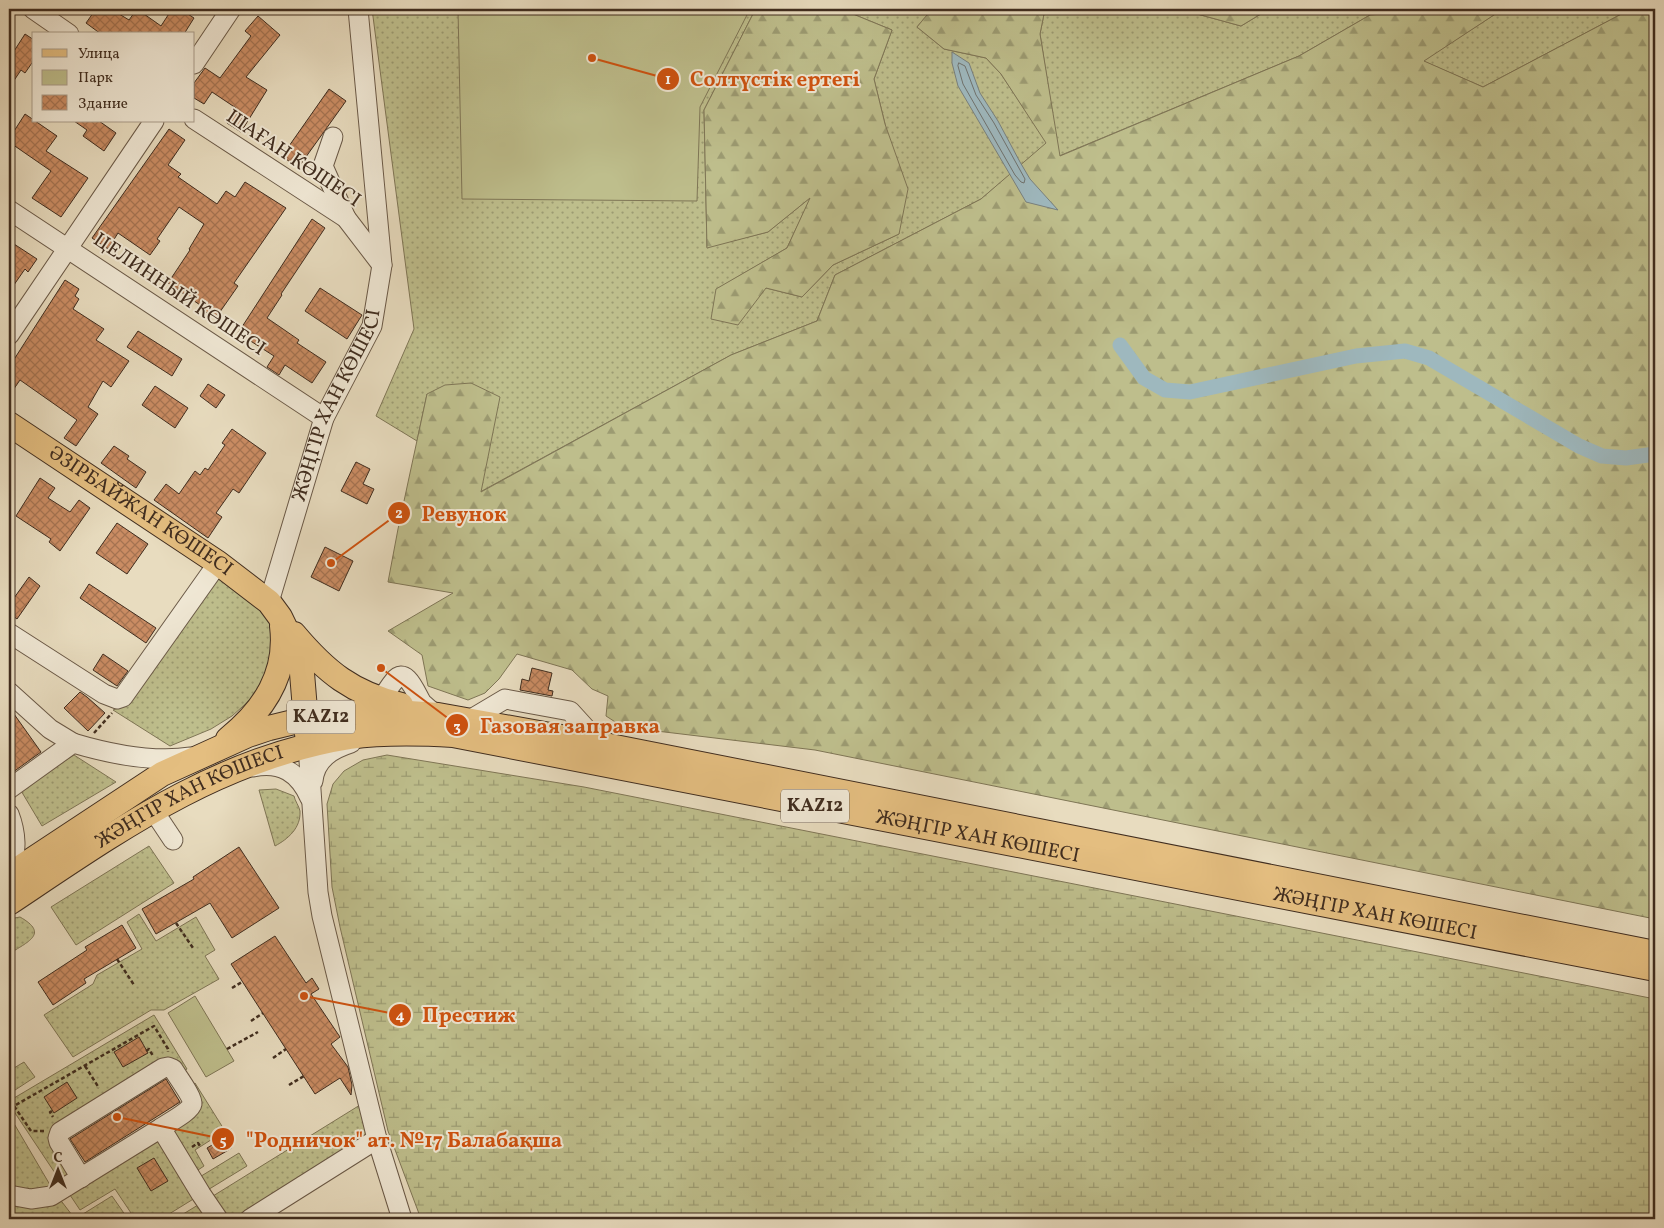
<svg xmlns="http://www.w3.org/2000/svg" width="1664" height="1228" font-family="Vollkorn,serif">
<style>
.grass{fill:url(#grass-dots);stroke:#7f7656}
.forest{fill:url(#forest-firs);stroke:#7f7656}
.wetland{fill:url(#wetland-marsh);stroke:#7f7656}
.park{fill:#bebe8c;stroke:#7f7656}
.water{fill:#9eb8be;stroke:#78807e}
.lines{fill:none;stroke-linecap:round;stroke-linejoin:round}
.shore{stroke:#6f726e;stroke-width:1}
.canal{stroke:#9eb8be;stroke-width:15}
.building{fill:url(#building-cross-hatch);stroke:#402d1f}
.minor-casing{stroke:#6a5947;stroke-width:21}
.major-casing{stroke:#402d1f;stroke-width:26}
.path{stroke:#402d1f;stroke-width:2.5;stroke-dasharray:4 2.5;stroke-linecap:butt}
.minor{stroke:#f0e8d5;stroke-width:19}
.major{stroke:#e4be80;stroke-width:24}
.labels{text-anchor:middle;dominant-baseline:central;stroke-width:4;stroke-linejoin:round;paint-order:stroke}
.shield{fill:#f0e8d5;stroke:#756556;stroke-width:1}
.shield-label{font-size:19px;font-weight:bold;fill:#402d1f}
.street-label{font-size:20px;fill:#402d1f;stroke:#f0e8d5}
.leader{fill:none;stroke:#cf520f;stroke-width:2}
.callout-dot{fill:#cf520f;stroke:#f0e8d5;stroke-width:2}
.mark-label{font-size:15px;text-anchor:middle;font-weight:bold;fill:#fff}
.callout-label{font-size:21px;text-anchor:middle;font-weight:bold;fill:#cf520f;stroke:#f0e8d5;stroke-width:4;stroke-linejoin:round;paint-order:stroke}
</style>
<defs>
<pattern id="grass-dots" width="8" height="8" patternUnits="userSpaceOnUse" patternTransform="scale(1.25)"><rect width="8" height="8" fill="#bebe8c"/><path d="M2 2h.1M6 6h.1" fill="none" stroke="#9c9b72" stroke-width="1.8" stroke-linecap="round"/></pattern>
<pattern id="forest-firs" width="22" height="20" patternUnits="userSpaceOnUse" patternTransform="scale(1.25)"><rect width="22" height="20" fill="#bebe8c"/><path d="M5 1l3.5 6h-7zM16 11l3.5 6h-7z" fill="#9c9b72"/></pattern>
<pattern id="wetland-marsh" width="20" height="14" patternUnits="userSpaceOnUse" patternTransform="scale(1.25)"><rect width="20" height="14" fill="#bebe8c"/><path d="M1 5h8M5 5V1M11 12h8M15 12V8" fill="none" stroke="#9c9b72"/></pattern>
<pattern id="building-cross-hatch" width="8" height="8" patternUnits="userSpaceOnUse" patternTransform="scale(1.25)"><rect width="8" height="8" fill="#ca8c63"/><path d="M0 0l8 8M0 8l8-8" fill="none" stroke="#a57351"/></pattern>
</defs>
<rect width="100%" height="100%" fill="#e8dcbf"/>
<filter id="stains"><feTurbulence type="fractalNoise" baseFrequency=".004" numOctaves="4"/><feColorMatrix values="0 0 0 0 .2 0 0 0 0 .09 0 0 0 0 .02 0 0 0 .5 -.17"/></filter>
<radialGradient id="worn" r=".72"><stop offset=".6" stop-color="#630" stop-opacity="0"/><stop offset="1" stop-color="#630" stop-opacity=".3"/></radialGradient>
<g class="grass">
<path d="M372,9H762L754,12L704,110L707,247L768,232L811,197L787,248L717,289L766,288L802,297L833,265L899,234L885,124L874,79L892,30L848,12L847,9H932L917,27L944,49L986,58L1001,74L1047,143L981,199L835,275L817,321L731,355L480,492L427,394L417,441L376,416L414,329Z"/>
<path d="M1045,9H1179L1241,26L1269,9H1441L1370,15L1299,56L1059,156L1040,34Z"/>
<path d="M1503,9H1631L1483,87L1423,61Z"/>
<path d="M218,577L265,612L273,628L268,670L251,699L232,716L211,729L170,746L113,710L124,706Z"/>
<path d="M74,755L116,782L42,826L20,789Z"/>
<path d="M276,789L294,796C295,801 299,806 300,811C301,828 288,839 275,846L259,790Z"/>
<path d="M149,846L174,883L76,945L51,907Z"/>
<path d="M139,914L156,941L196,917L215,950L205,956L219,979L164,1010H151L73,1057L44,1015L93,984L97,975L142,949L127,922Z"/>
<path d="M20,917C50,934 27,942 9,954V919Z"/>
<path d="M154,1015L187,1069L181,1073L176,1065L56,1130L73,1175L63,1185L9,1104V1101Z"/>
<path d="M24,1062L35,1077L9,1094V1071Z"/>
<path d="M195,1083L225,1131L195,1150L204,1166L195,1172L172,1129L190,1087Z"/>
<path d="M360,1105L369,1138L236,1219H227L213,1196Z"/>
<path d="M9,1115L53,1190L9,1191Z"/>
<path d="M158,1140L195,1198L161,1219H135L115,1189L80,1210L68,1192Z"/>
<path d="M239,1153L247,1166L206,1191L198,1178Z"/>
<path d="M112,1196L128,1219H75Z"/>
<path d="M59,1198L75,1219H15L9,1210V1199Z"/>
<path d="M198,1205L209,1219H175Z"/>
</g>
<g class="forest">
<path d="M762,9H847L848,12L892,30L874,79L885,124L908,189L899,234L833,265L802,297L766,288L738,325L711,319L716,289L787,248L810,198L768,232L707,248L704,110L754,12Z"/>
<path d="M932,9H1045L1040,34L1060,156L1299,56L1370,15L1441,9H1503L1424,61L1483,87L1631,9H1655V919L815,750L623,727L606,716L608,696L592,689L572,670L517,654L499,679L485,693L468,700L428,686L422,655L388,631L453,593L388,582L398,529L427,394L445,385L471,383L500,397L481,492L731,355L817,321L835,275L981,199L1046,143L1001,74L986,58L944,49L917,27Z"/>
<path d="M1179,9H1269L1241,26Z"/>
</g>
<path class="wetland" d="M387,755L584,787L1655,999V1219H421L388,1131L340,927L332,887L327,804L333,784L344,771L363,760Z"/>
<g class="park">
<path d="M458,9H750L700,107L697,201L462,199Z"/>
<path d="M195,996L234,1061L206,1077L168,1013Z"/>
</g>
<path class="water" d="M952,52L969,63L980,93L998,121L1020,162L1030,179L1058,210L1026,202L958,86L952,63Z"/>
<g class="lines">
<path class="shore" d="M959,63L965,66L976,95L994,123L1025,179L1024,183L1021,182L1015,175L963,84L958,66Z"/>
<path class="canal" d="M1120,345L1144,378L1165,390L1190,392L1356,356L1405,351L1429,358L1579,446L1602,456L1626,458L1655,454"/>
</g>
<g class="building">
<path d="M96,9H111L129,20L137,9L161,26L172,9H180L194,18L184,34H101L86,23Z"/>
<path d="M258,16L280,35L246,77L267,90L241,132L227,123L236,108L212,92L204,104L194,98V83L205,68L220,78L251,36L245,31Z"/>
<path d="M25,34L34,40V60L25,73L21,70L9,88V59Z"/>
<path d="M329,89L346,101L298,168L282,156Z"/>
<path d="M25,114L57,136L46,151L88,178L61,217L32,198L51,171L9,142V139Z"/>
<path d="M74,121H99L116,133L104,151L83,136L87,130Z"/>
<path d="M169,129L185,140L168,165L181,174L178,177L217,204L226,191L235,197L245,182L286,208L234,283L238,286L215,319L202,309L203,307L168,283L190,250L189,249L204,224L179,207L157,239L160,241L150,255L118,233L108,249L92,238Z"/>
<path d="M312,219L325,228L281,294L282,295L267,318L299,340L297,343L326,362L312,383L285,365L279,375L267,367L274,356L238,333Z"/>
<path d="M14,244L37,259L28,272L25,269L9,292V251Z"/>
<path d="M65,280L79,289L75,296L79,299L73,309L104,329L96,340L129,361L111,387L103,381L88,407L98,414L76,446L64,438L77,420L20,380L9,396V358L13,361Z"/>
<path d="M320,288L362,315L347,339L305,311Z"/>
<path d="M138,331L182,359L172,376L127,347Z"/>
<path d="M208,384L225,395L216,408L200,396Z"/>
<path d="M155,386L188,408L175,428L142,405Z"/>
<path d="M232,429L266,453L239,493L233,489L216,513L222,517L208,538L154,500L166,484L179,494L195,471L200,475L205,468L208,470L225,445L222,443Z"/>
<path d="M114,446L129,456L127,459L146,472L136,488L101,463Z"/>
<path d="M356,462L370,469L363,484L374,489L367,504L341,491Z"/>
<path d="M40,478L55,488L48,498L70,512L79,500L90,508L60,551L49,542L51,539L16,516Z"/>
<path d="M117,523L148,544L127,574L96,553Z"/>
<path d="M325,547L353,561L339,591L311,577Z"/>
<path d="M29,577L40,586L17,619L9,613V605Z"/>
<path d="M89,584L156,628L146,643L80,598Z"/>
<path d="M103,654L128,671L117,686L93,670Z"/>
<path d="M532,668L552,673L548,690L553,691L552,696L520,690L522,679L529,681Z"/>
<path d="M80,692L87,697L105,713L88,731L64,708Z"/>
<path d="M9,707L41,752L9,775Z"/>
<path d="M239,847L279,908L232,938L210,903L156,934L142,909L194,879L193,877Z"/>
<path d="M122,925L136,948L84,979L86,983L53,1005L38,982L87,950L85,947Z"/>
<path d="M275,936L306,983L312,978L319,989L311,994L340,1037L331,1044L348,1067L352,1085L351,1095L340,1078L315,1094L231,964Z"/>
<path d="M139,1037L148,1053L123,1067L114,1052Z"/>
<path d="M166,1079L180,1102L85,1162L70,1139Z"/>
<path d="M67,1082L77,1098L54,1113L44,1097Z"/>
<path d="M226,1137L232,1148L213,1159L207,1148Z"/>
<path d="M154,1158L168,1181L151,1191L137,1168Z"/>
</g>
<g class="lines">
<g class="minor-casing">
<g id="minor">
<path d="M33,9L69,34"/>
<path d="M194,64L231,9"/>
<path d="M194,119L346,218L382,265"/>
<path d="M333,137L323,166L346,218"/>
<path d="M9,210L324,418"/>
<path d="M9,335L154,121"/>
<path id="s1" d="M269,602L324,418L372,326L382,265L358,9"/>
<path d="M9,633L104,694L117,699L123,697L218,563"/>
<path d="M9,692L50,729L73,743"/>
<path d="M369,695C387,698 384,693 394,681C406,664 417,696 422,703C427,708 432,712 438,715"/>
<path d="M468,721L505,699L570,711L600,744"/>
<path d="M308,746L318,892L322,916L377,1139L402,1219"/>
<path d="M253,767C281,761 299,773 310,798"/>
<path d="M313,781C315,759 332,749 351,743"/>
<path d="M9,789L73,743C110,754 152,763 191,757"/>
<path d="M153,810L173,840"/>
<path d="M9,814C16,832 18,853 9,871"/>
<path d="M81,1178L59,1142L58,1138L60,1132L163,1068L168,1067L173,1069C177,1076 193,1097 192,1104C191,1111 168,1123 161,1128"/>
<path d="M9,1195L31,1199L51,1196L161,1128L201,1194L218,1219"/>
<path d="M250,1219L377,1139"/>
</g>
</g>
<g class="major-casing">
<g id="major">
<path id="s2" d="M9,424L218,563L269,602L280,617L299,656L302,673L307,734"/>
<path d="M294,634C326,672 352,693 401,705"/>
<path d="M228,739C264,710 288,674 282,626"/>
<path d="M9,875L162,774L248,735L269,728L306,719L342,713L395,712L438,715L600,744L1655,953"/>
<path id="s3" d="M9,903C117,831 218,758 350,737C384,732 418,733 453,735L1655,969"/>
</g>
</g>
<g class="path">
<path d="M94,733L112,713"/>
<path d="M176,923L193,948"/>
<path d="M117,959L134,985"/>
<path d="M232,988L242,982"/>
<path d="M251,1021L263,1013"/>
<path d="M227,1049L258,1032"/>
<path d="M146,1051L149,1049L153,1056"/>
<path d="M273,1058L286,1049"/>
<path d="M85,1066L99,1088"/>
<path d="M289,1085L304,1076"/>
<path d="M52,1111L50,1112L53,1117"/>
<path d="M44,1131H31L14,1106L154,1026L168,1049V1052"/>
<path d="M192,1147L198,1143L200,1146"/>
</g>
<use href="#minor" class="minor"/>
<use href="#major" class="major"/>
</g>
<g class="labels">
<g class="shield">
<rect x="287" y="700.5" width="68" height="33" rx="4"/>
<rect x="781" y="789.5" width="68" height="33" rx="4"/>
</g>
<g class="shield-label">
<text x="321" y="717">KAZ12</text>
<text x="815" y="806">KAZ12</text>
</g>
<g class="street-label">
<text transform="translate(293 159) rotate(34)">ШАҒАН КӨШЕСІ</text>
<text transform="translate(179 295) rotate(34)">ЦЕЛИННЫЙ КӨШЕСІ</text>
<text stroke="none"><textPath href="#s1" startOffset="209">ЖӘҢГІР ХАН КӨШЕСІ</textPath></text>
<text stroke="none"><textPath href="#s2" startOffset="158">ӘЗІРБАЙЖАН КӨШЕСІ</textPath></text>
<text stroke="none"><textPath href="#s3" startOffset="210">ЖӘҢГІР ХАН КӨШЕСІ</textPath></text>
<text stroke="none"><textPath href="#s3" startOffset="1020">ЖӘҢГІР ХАН КӨШЕСІ</textPath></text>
<text stroke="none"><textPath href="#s3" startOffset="1425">ЖӘҢГІР ХАН КӨШЕСІ</textPath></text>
</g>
</g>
<path class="leader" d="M592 58L668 79M331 563L399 513M381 668L457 725M304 996L400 1015M117 1117L223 1139"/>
<g class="callout-dot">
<circle cx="592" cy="58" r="5"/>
<circle cx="331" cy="563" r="5"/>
<circle cx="381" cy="668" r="5"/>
<circle cx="304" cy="996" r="5"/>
<circle cx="117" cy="1117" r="5"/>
<circle cx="668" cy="79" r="12"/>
<circle cx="399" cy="513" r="12"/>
<circle cx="457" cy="725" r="12"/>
<circle cx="400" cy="1015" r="12"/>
<circle cx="223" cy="1139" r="12"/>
</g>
<g class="mark-label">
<text x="668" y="84">1</text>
<text x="399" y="518">2</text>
<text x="457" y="731">3</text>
<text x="400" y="1020">4</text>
<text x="223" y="1145">5</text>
</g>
<g class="callout-label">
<text x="775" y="86">Солтүстік ертегі</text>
<text x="464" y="521">Ревунок</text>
<text x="570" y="733">Газовая заправка</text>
<text x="469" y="1022">Престиж</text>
<text x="404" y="1147">"Родничок" ат. №17 Балабақша</text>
</g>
<rect width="1664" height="1228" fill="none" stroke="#e8dcbf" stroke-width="30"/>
<rect x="10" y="10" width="1644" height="1208" fill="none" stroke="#402d1f" stroke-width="2.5"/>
<rect x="15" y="15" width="1634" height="1198" fill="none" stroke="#402d1f"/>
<rect x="32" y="32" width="162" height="90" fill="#f0e8d5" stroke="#aa9d8c"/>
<rect x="42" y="49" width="25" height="8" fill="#e4be80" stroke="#aa9d8c"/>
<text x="78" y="58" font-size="15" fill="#402d1f">Улица</text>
<rect x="42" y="70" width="25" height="15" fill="#bebe8c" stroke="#aa9d8c"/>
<text x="78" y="82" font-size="15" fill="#402d1f">Парк</text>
<rect x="42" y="95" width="25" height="15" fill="url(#building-cross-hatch)" stroke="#aa9d8c"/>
<text x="78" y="108" font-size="15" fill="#402d1f">Здание</text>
<g transform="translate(58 1170)" stroke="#f0e8d5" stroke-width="4" paint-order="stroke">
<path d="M0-4L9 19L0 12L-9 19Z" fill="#402d1f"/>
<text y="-8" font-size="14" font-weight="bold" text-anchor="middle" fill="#402d1f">С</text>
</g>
<rect width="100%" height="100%" filter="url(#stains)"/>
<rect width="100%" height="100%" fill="url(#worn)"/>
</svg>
